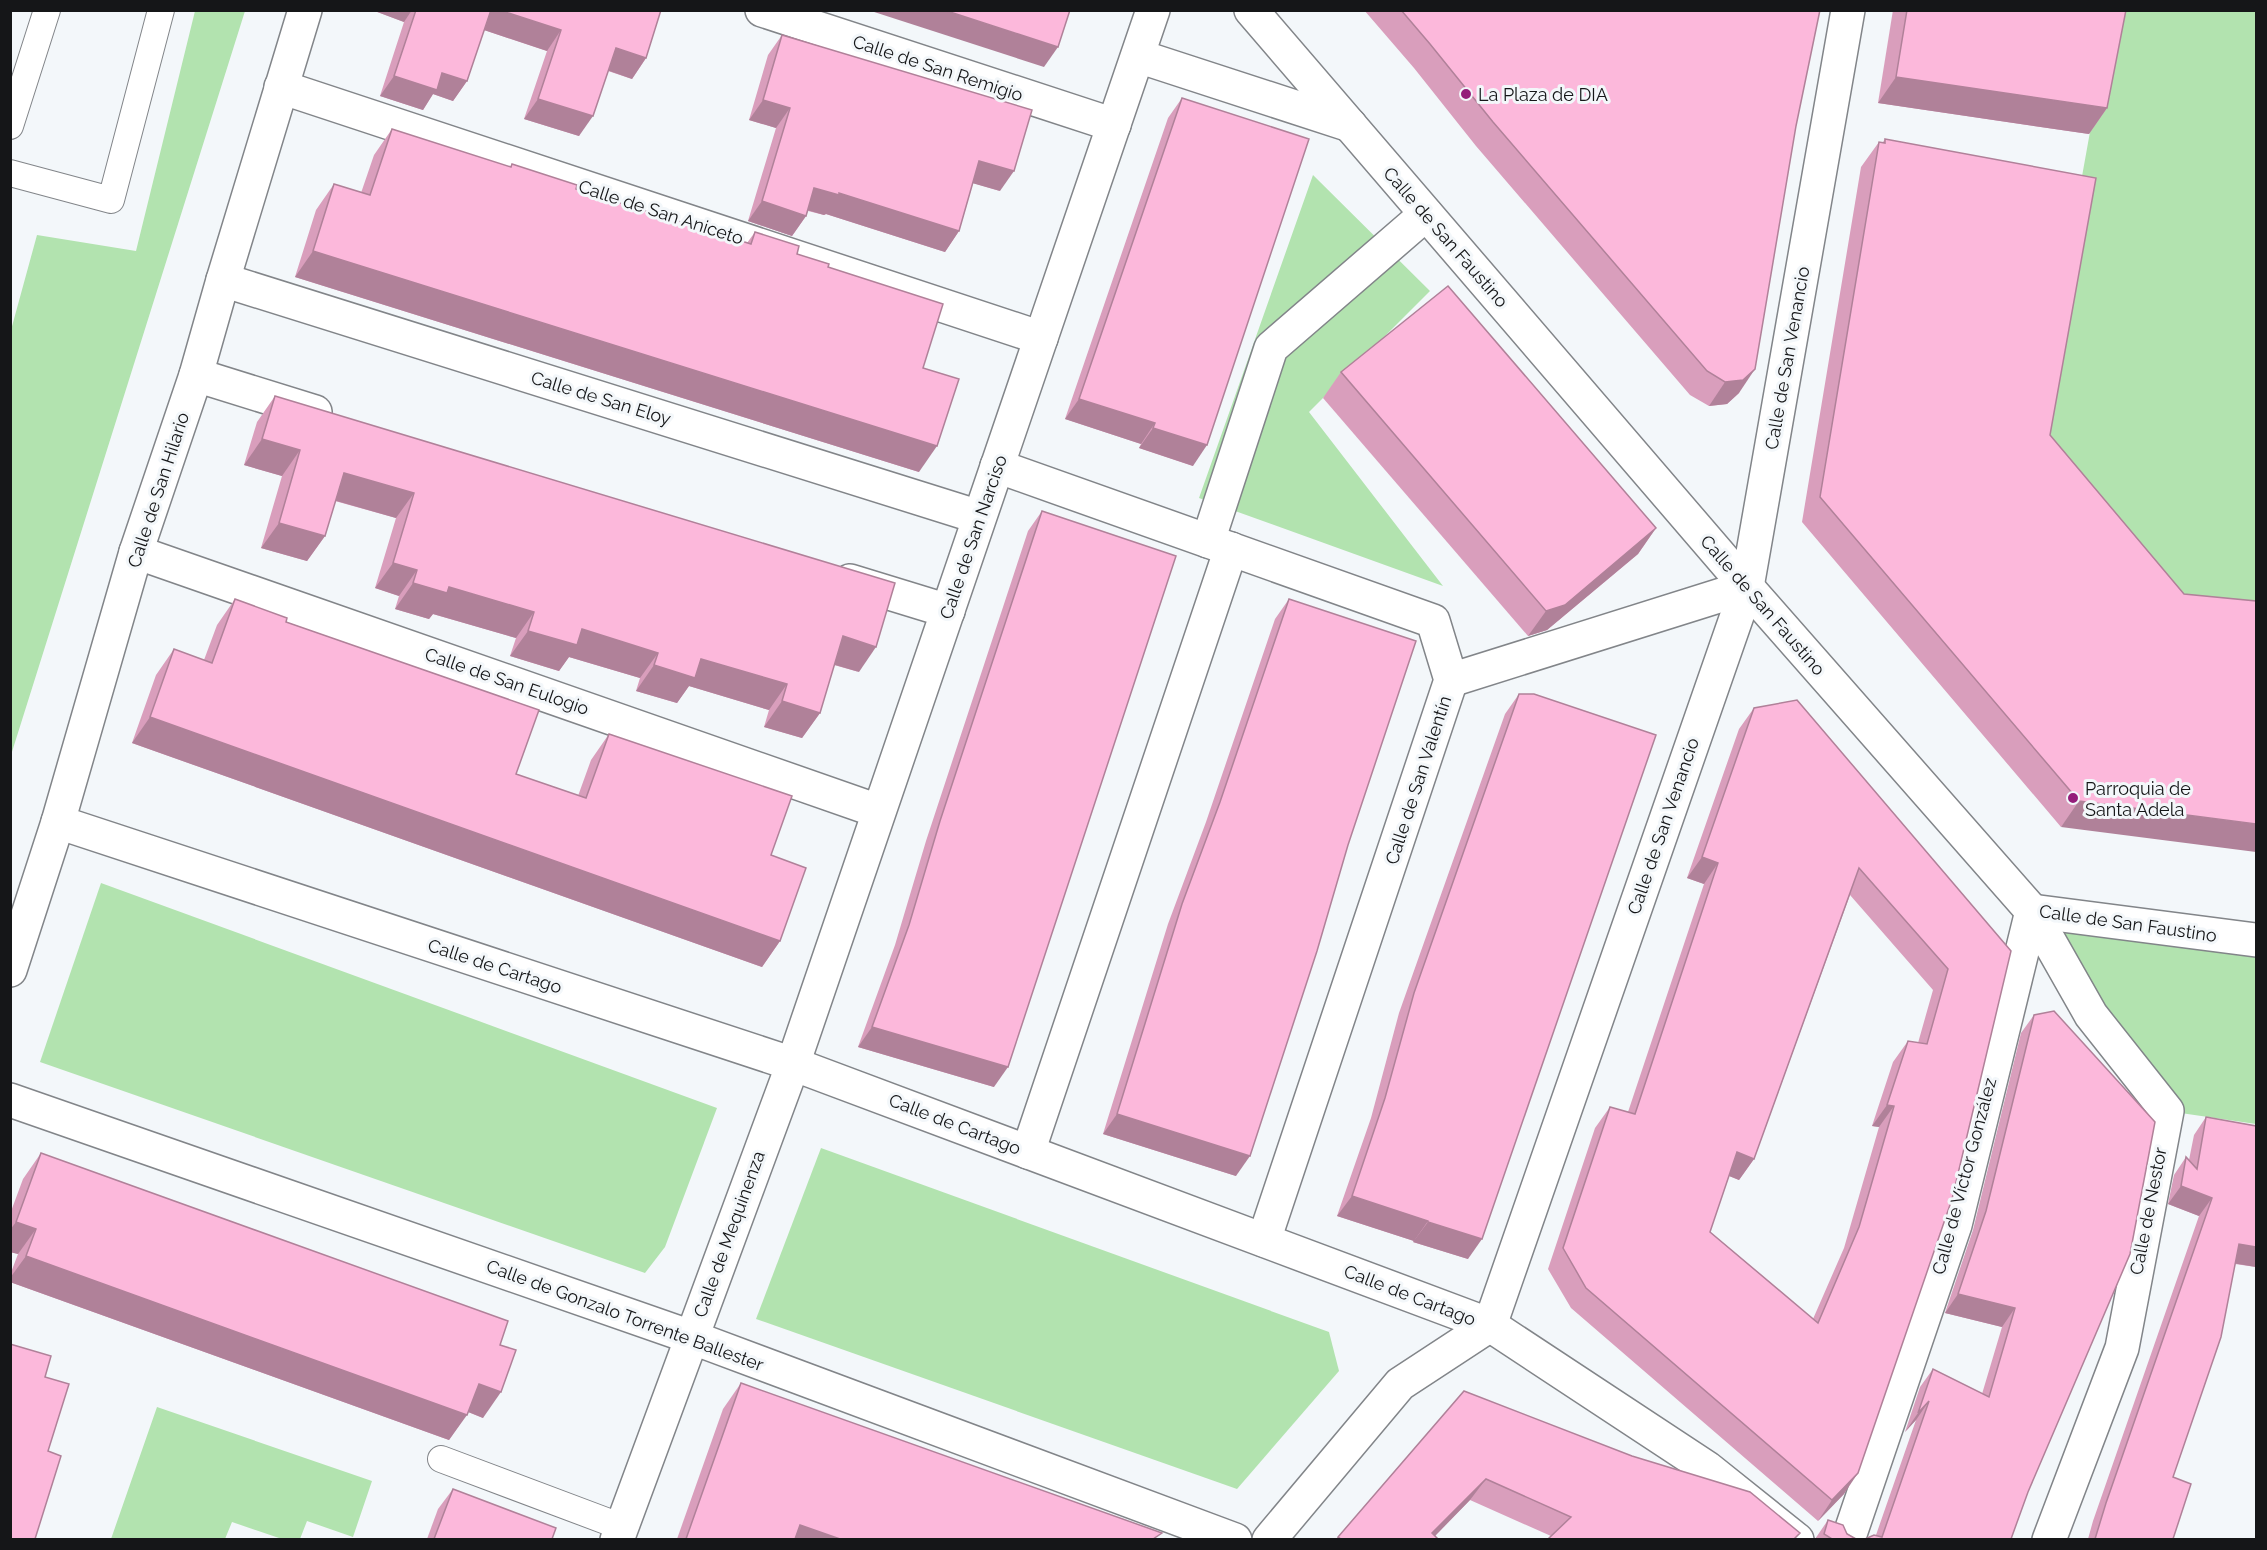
<svg xmlns="http://www.w3.org/2000/svg" width="2267" height="1550" font-family="Raleway,sans-serif">
<style>
.green{fill:#b2e3af}
.lines{fill:none;stroke-linecap:round;stroke-linejoin:round}
.service-casing{stroke:#828589;stroke-width:28}
.pedestrian-casing{stroke:#828589;stroke-width:36}
.minor-casing{stroke:#828589;stroke-width:36}
.service{stroke:#fff;stroke-width:26}
.pedestrian{stroke:#fff;stroke-width:33}
.minor{stroke:#fff;stroke-width:33}
.wall{fill:#d99ebc;fill-rule:evenodd}
.shaded-wall{fill:#b08199}
.building{fill:#fcb8db;stroke:#b08199;stroke-width:1.5;fill-rule:evenodd}
.poi-dot{fill:#941d7a;stroke:#f3f7fa;stroke-width:2}
.labels{text-anchor:middle;dominant-baseline:central;stroke-width:6;stroke-linejoin:round;paint-order:stroke}
.street-label{font-size:18px;fill:#151618;stroke:#f3f7fa}
.poi-label{font-size:18px;fill:#151618;stroke:#f3f7fa;text-anchor:start}
</style>
<rect width="100%" height="100%" fill="#f3f7fa"/>
<g class="green">
<path d="M195,11H245L11,755V330L37,235L136,251Z"/>
<path d="M2113,11H2256V628L2166,619L2034,451C2060,304 2084,157 2113,11Z"/>
<path d="M1313,175L1430,291L1309,412L1443,586L1199,498Z"/>
<path d="M101,883L717,1108L665,1247L645,1273L40,1062Z"/>
<path d="M2032,911L2256,940V1124L2167,1111Z"/>
<path d="M821,1148L1329,1332L1339,1371L1237,1489L756,1319Z"/>
<path d="M157,1407L372,1481L353,1537L307,1521L300,1539H282L232,1522L225,1539H111Z"/>
</g>
<g class="lines">
<g class="service-casing">
<g id="service">
<path d="M10,126L47,10"/>
<path d="M10,173L111,200L161,10"/>
<path d="M441,1459L622,1527"/>
</g>
</g>
<g class="pedestrian-casing">
<g id="pedestrian">
<path d="M1208,541L1271,348L1426,214"/>
<path d="M1451,680L1747,587"/>
<path d="M1028,1152L1231,549"/>
</g>
</g>
<g class="minor-casing">
<g id="minor">
<path d="M762,10L1114,125"/>
<path d="M1251,10L1747,587L2032,911L2091,1015L2167,1111L2122,1348L2049,1540"/>
<path d="M1138,56L1350,125"/>
<path d="M281,87L1041,338"/>
<path d="M223,280L979,517"/>
<path d="M196,375L315,412"/>
<path d="M997,466L1433,621L1451,680L1264,1240"/>
<path d="M136,552L878,811"/>
<path d="M850,581L948,611"/>
<path d="M58,822L793,1064L1490,1325L1707,1468L1797,1540"/>
<path d="M2032,911L2256,940"/>
<path d="M10,970L58,822L136,552L196,375L223,280L305,10"/>
<path d="M10,1100L691,1337L1235,1540"/>
<path d="M617,1540L793,1064L1153,10"/>
<path d="M1269,1540L1400,1384L1490,1325L1747,587L1848,10"/>
<path d="M1848,1540L1955,1225L2032,911"/>
</g>
</g>
<use href="#service" class="service"/>
<use href="#pedestrian" class="pedestrian"/>
<use href="#minor" class="minor"/>
</g>
<g class="wall">
<path d="M372,10H661L646,58L632,79L608,71L579,136L524,119L547,51L484,30L467,81L453,101L433,94L423,110L380,96L404,22Z"/>
<path d="M1364,10H1820L1739,393L1727,404L1709,406L1690,395L1476,146L1414,68Z"/>
<path d="M1893,10H2126L2107,108L2089,134L1878,103Z"/>
<path d="M782,35L1000,191L973,183L959,231L945,252L826,214L824,215L808,211L806,216L792,236L748,221L776,128L749,120L768,55Z"/>
<path d="M1182,98L1193,466L1139,448L1141,444L1065,419L1168,118Z"/>
<path d="M392,129L510,167L512,164L576,189L747,243L755,232L797,254L828,267L923,368L919,472L295,277L316,210L334,184L361,193L374,155Z"/>
<path d="M1885,139L2050,435L2184,594L2256,601L2061,827L1802,522L1861,167L1879,142H1883Z"/>
<path d="M1341,372L1656,528L1638,554L1547,630L1528,636L1323,398Z"/>
<path d="M275,396L859,672L834,665L820,713L802,738L764,727L769,710L689,686L677,703L636,691L640,678L569,657L559,671L510,656L516,638L433,614L429,619L395,609L399,596L375,588L396,518L335,501L325,536L307,561L261,548L282,476L244,465L257,422Z"/>
<path d="M1042,511L994,1087L858,1047L895,945L926,841L1028,531Z"/>
<path d="M235,599L286,622L516,774L578,796L591,760L609,734L771,855L780,941L762,967L132,743L156,675L174,649L204,660L217,625Z"/>
<path d="M1289,599L1236,1176L1103,1134L1168,924L1206,822L1275,619Z"/>
<path d="M1519,694L1468,1259L1413,1242L1414,1241L1337,1216L1371,1118L1399,1013L1505,714Z"/>
<path d="M1754,708L2011,951L1844,1494L1818,1521L1571,1308L1548,1269L1595,1128L1610,1107L1628,1112L1704,884L1687,878L1739,729ZM1850,895L1933,990L1918,1043L1908,1041L1893,1062L1872,1126L1879,1127L1844,1248L1813,1319L1710,1232L1729,1176L1739,1180L1754,1159Z"/>
<path d="M2034,1015L2028,1492L2011,1539H1865L1876,1535L1916,1420L1905,1432L1920,1387L1933,1369L1982,1394L2002,1327L1945,1313L1973,1230L2021,1033Z"/>
<path d="M2206,1117L2256,1126V1267L2235,1264L2173,1477V1539H2088L2093,1521L2199,1216L2168,1204L2174,1175L2186,1157L2189,1160L2194,1135Z"/>
<path d="M41,1153L500,1345L483,1418L468,1412L449,1440L10,1282V1275L18,1254L10,1252V1214L23,1179Z"/>
<path d="M741,1383L1157,1539H677L723,1409Z"/>
<path d="M1464,1391L1796,1539L1551,1536L1470,1500L1435,1536L1438,1539H1336Z"/>
<path d="M453,1489L552,1539H427L438,1509Z"/>
<path d="M1828,1520L1856,1539H1863H1815Z"/>
</g>
<g class="shaded-wall">
<path d="M372,10H412L404,22Z"/>
<path d="M490,10H499L561,30L547,51L478,28Z"/>
<path d="M868,10H944L1058,47L1044,67Z"/>
<path d="M616,48L646,58L632,79L601,68Z"/>
<path d="M442,73L467,81L453,101L433,94L423,110L380,96L394,76Z"/>
<path d="M1896,77L2107,108L2089,134L1878,103Z"/>
<path d="M538,99L593,116L579,136L524,119Z"/>
<path d="M763,100L790,108L776,128L749,120Z"/>
<path d="M979,161L1014,171L1000,191L965,181Z"/>
<path d="M814,188L839,193L959,231L945,252L826,214L824,215L800,208Z"/>
<path d="M762,201L806,216L792,236L748,221Z"/>
<path d="M313,251L937,446L919,472L295,277Z"/>
<path d="M1755,369L1739,393L1727,404L1709,406L1725,382Z"/>
<path d="M1079,399L1155,423L1141,444L1065,419Z"/>
<path d="M1153,428L1207,445L1193,466L1139,448Z"/>
<path d="M262,439L300,450L282,476L244,465Z"/>
<path d="M344,473L414,493L396,518L326,498Z"/>
<path d="M279,523L325,536L307,561L261,548Z"/>
<path d="M1656,528L1638,554L1547,630L1528,636L1546,611Z"/>
<path d="M393,563L417,570L399,596L375,588Z"/>
<path d="M413,583L449,587L534,612L516,638L433,614L429,619L395,609Z"/>
<path d="M582,629L658,653L640,678L569,657L559,671L510,656L528,631Z"/>
<path d="M843,636L876,647L859,672L825,662Z"/>
<path d="M701,659L787,684L769,710L689,686L677,703L636,691L654,665Z"/>
<path d="M782,701L820,713L802,738L764,727Z"/>
<path d="M150,717L780,941L762,967L132,743Z"/>
<path d="M2079,801L2256,824V852L2061,827Z"/>
<path d="M1702,857L1718,863L1704,884L1687,878Z"/>
<path d="M872,1027L1008,1067L994,1087L858,1047Z"/>
<path d="M1887,1105L1894,1106L1879,1127L1872,1126Z"/>
<path d="M1117,1114L1250,1156L1236,1176L1103,1134Z"/>
<path d="M1737,1152L1754,1159L1739,1180L1722,1173Z"/>
<path d="M2181,1186L2212,1198L2199,1216L2168,1204Z"/>
<path d="M1352,1196L1428,1221L1414,1241L1337,1216Z"/>
<path d="M16,1222L36,1229L18,1254L10,1252V1230Z"/>
<path d="M1428,1222L1482,1239L1468,1259L1413,1242Z"/>
<path d="M2239,1244L2256,1247V1267L2226,1262Z"/>
<path d="M26,1256L467,1415L449,1440L10,1282V1278Z"/>
<path d="M1958,1294L2015,1308L2002,1327L1945,1313Z"/>
<path d="M479,1384L501,1392L483,1418L461,1409Z"/>
<path d="M1929,1401L1916,1420L1905,1432L1918,1413Z"/>
<path d="M1858,1473L1844,1494L1818,1521L1832,1500Z"/>
<path d="M1486,1479L1470,1500L1432,1539V1533Z"/>
<path d="M800,1525L840,1539H790Z"/>
</g>
<g class="building">
<path d="M416,10H491L467,81L442,73L437,90L394,76Z"/>
<path d="M499,10H661L646,58L616,48L593,116L538,99L561,30Z"/>
<path d="M944,10H1070L1058,47Z"/>
<path d="M1401,10H1820L1796,126L1755,369L1743,380L1725,382L1707,371L1493,122L1430,44Z"/>
<path d="M1907,10H2126L2107,108L1896,77Z"/>
<path d="M782,35L1032,110L1014,171L979,161L959,231L839,193V195L814,188L806,216L762,201L790,108L763,100Z"/>
<path d="M1182,98L1309,139L1207,445L1153,428L1155,423L1079,399Z"/>
<path d="M392,129L511,167L512,164L577,185L576,189L751,244L755,232L799,246L797,254L829,264L828,267L943,304L923,368L959,379L937,446L313,251L334,184L370,195Z"/>
<path d="M1885,139L2096,178L2050,435L2184,594L2256,601V824L2079,801L1820,497L1879,142L1885,143Z"/>
<path d="M1448,286L1656,528L1565,605L1546,611L1341,372Z"/>
<path d="M275,396L895,583L876,647L843,636L820,713L782,701L787,684L701,659L695,678L654,665L658,653L582,629L577,645L528,631L534,612L449,587L447,593L413,583L417,570L393,563L414,493L344,473L325,536L279,523L300,450L262,439Z"/>
<path d="M1042,511L1176,556L1008,1067L872,1027L909,925L940,821Z"/>
<path d="M235,599L287,618L286,622L539,710L516,774L586,798L609,734L792,796L771,855L806,868L780,941L150,717L174,649L212,663Z"/>
<path d="M1289,599L1416,641L1348,845L1317,951L1250,1156L1117,1114L1182,904L1220,802Z"/>
<path d="M1519,694H1534L1656,735L1482,1239L1428,1222V1221L1352,1196L1385,1098L1414,993Z"/>
<path d="M1797,700L2011,951L1952,1199L1858,1473L1832,1500L1586,1288L1563,1248L1610,1107L1635,1114L1718,863L1702,857L1754,708ZM1859,868L1948,969L1927,1044L1908,1041L1887,1105L1894,1106L1859,1227L1818,1323L1710,1232L1737,1152L1754,1159Z"/>
<path d="M2054,1011L2155,1122L2130,1254L2028,1492L2011,1539H1865L1874,1535L1882,1537L1929,1401L1918,1413L1933,1369L1989,1397L2015,1308L1958,1294L1986,1211L2034,1015Z"/>
<path d="M2206,1117L2256,1126V1247L2239,1244L2221,1337L2173,1477L2191,1484L2173,1539H2095L2106,1503L2212,1198L2181,1186L2186,1157L2197,1169Z"/>
<path d="M41,1153L508,1321L500,1345L516,1350L501,1392L479,1384L467,1415L26,1256L36,1229L16,1222Z"/>
<path d="M10,1344L51,1356L45,1377L69,1384L48,1451L61,1456L35,1539H10Z"/>
<path d="M741,1383L1162,1533L1153,1539H840L800,1525L795,1539H686Z"/>
<path d="M1464,1391L1632,1456L1750,1492L1800,1533L1794,1539H1548L1571,1517L1486,1479L1432,1533L1438,1539H1341L1338,1537Z"/>
<path d="M453,1489L556,1528L552,1539H434Z"/>
<path d="M1828,1520L1843,1525L1847,1534L1856,1539H1863H1832L1824,1534Z"/>
</g>
<g class="poi-dot">
<circle cx="1466" cy="94" r="6"/>
<circle cx="2073" cy="798" r="6"/>
</g>
<g class="labels">
<g class="street-label">
<text transform="translate(938 68) rotate(18)">Calle de San Remigio</text>
<text transform="translate(661 212) rotate(18)">Calle de San Aniceto</text>
<text transform="translate(1446 237) rotate(49)">Calle de San Faustino</text>
<text transform="translate(1787 358) rotate(-80)">Calle de San Venancio</text>
<text transform="translate(601 398) rotate(17)">Calle de San Eloy</text>
<text transform="translate(158 490) rotate(-72)">Calle de San Hilario</text>
<text transform="translate(973 537) rotate(-71)">Calle de San Narciso</text>
<text transform="translate(1763 605) rotate(49)">Calle de San Faustino</text>
<text transform="translate(507 681) rotate(19)">Calle de San Eulogio</text>
<text transform="translate(1418 780) rotate(-72)">Calle de San Valentín</text>
<text transform="translate(1663 826) rotate(-71)">Calle de San Venancio</text>
<text transform="translate(2128 923) rotate(8)">Calle de San Faustino</text>
<text transform="translate(495 966) rotate(18)">Calle de Cartago</text>
<text transform="translate(955 1124) rotate(21)">Calle de Cartago</text>
<text transform="translate(1964 1176) rotate(-75)">Calle de Víctor González</text>
<text transform="translate(2148 1211) rotate(-79)">Calle de Nestor</text>
<text transform="translate(729 1234) rotate(-70)">Calle de Mequinenza</text>
<text transform="translate(1410 1295) rotate(21)">Calle de Cartago</text>
<text transform="translate(625 1315) rotate(20)">Calle de Gonzalo Torrente Ballester</text>
</g>
<g class="poi-label">
<text x="1478" y="94">La Plaza de DIA</text>
<text x="2085" y="788">Parroquia de<tspan x="2085" dy="21">Santa Adela</tspan></text>
</g>
</g>
<rect width="2267" height="1550" fill="none" stroke="#151618" stroke-width="24"/>
</svg>
